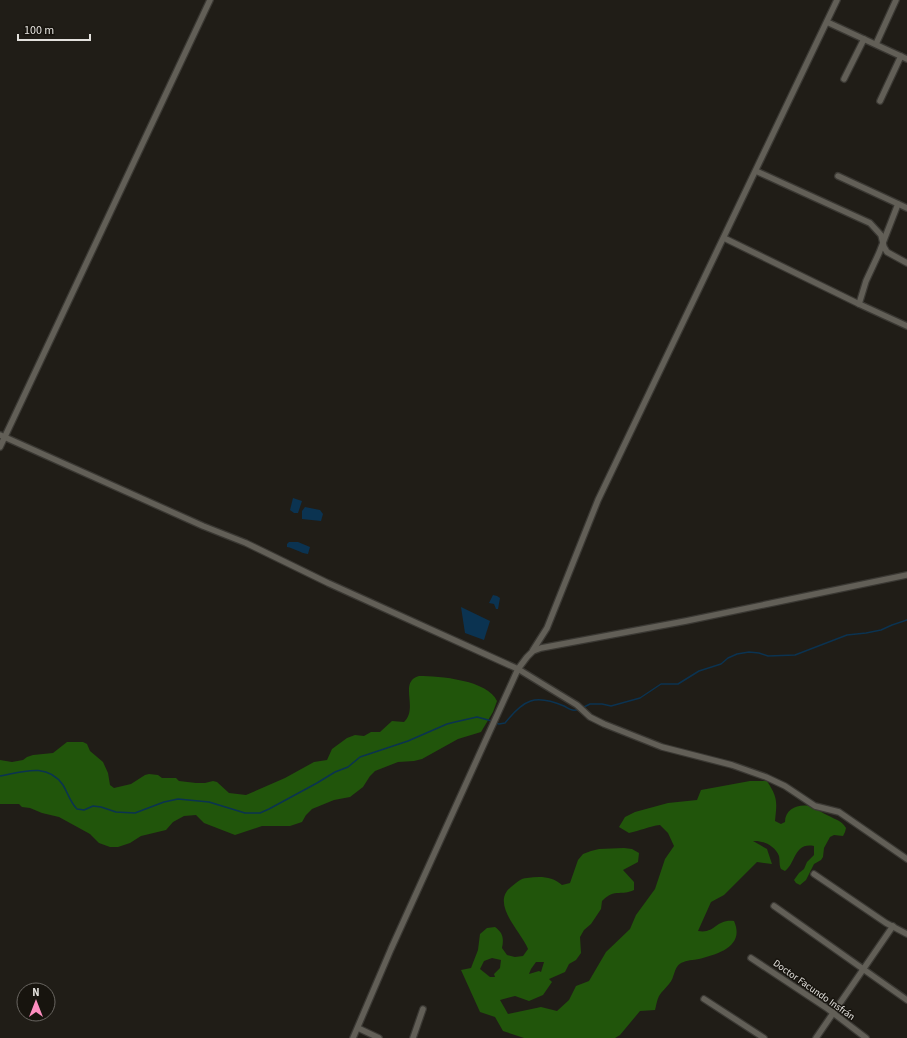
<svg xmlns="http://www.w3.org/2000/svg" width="907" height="1038" font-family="'Source Sans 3',sans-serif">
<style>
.forest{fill:#21550b;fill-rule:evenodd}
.water{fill:#0b3351}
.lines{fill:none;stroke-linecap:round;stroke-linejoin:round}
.stream{stroke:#0b3351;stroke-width:1.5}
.minor-casing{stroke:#3a3833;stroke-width:8}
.minor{stroke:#625f57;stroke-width:5.5}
.labels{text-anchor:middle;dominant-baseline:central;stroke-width:3;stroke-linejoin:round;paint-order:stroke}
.street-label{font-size:10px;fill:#e3e1dd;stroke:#17140e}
</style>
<rect width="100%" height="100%" fill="#201d17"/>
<g class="forest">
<path d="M419,676C439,676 488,680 497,701L493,712L481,732L458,739L422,759L414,761L398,762L375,771L370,776L363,787L350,797L334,800L312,809L306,815L302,822L290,826H262L235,835L204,823L196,815L184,816L173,822L166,830L141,836L130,843L118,847H110L99,843L90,834L59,817L42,813L30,808L22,807L19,804H0V760L12,762L23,760L27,757L33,755L53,753L67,742H83L87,744L90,751L103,762L108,773L110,785L114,788L131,784L145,775L149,774L158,775L162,778H176L179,781L196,783H205L213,781L217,782L229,793L246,795L285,778L314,762L327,760L332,749L347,738L355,735L364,736L371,732H380L392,721L404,722C419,708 398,682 419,676Z"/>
<path d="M750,781H767C778,798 777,802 775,821L781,824L785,822C785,809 798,804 809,806C816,808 822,813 829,816C836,820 841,820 846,828L845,832L843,836L834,835L830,837L824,848L823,857L821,860L814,864L806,880L800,885L796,883L794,880L799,873L804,869L807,862L814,855V846C794,842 796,863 785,871L781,869C779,865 780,861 779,856C775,846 763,840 753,841L767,849L772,864L757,862L724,895L711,902L698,931C716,934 715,919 734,921C745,946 719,954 699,959C693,960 687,960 681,963C673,968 675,978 669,984C666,988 662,991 659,996C657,1000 656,1006 655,1010L640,1011L620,1035L615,1038H524L503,1031L495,1017L480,1012L461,970L471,968L478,950L480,934L487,928L495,927C503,933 504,938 502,948L507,955L515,957L523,956L528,949C521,931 490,904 511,887C516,883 521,878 527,878C540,876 552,876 562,885L570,883L578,860L583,854L591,851L599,849L624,848L632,849L639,853L638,862L623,870L634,882V890C624,894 626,892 617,893C611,893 606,897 602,901L601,909L591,924L584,930L580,937L581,953L576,960L569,964L565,972L549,979L552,982L543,995L529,1001L515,996L500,1000L508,1014L541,1007L557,1011L569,1000L576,986L589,981L606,952L630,929L636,915L655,889L665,859L674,846L668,833L660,825C649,826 640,831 629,833L619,827L625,817L635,812L668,803L697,800L701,790ZM492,958L501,960L500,968L494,974L495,977H490L480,969L484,961ZM536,962H544L541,972L539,971L529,974L531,969Z"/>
</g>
<g class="water">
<path d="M293,498L302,501L298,513H294L290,510Z"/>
<path d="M305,507L320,510L323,514L321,521L302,519V511Z"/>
<path d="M289,542H298L310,547L308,554C300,553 294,548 287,547V544Z"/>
<path d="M493,595L497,596L500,598L498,609H496L494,604L489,603Z"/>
<path d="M461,607L490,621L484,640L465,633Z"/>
</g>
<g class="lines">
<g class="stream">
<path d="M582,708L590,704H602L611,706L640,698L661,684H678L699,671L721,664L728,658L737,654L749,652L759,653L768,656L795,655L847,635L866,633L881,630L892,625L907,620"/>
<path d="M496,723L499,724L505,723C524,699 535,694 564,706C570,709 572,712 579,709"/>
<path d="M0,776C22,772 47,762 63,785C68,793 70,802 77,809L84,810L93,806L101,807L116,812L135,813L164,802L178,799L209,802L245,813H260L269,809L317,783L335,772L348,767L360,757L408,741L447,724L455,722L477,717L492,721"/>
</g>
<g class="minor-casing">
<g id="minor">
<path d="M827,22L907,59"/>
<path d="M876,44L896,0"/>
<path d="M844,79L864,39"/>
<path d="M880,101L901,56"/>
<path d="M756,171L870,223L881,235L884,247L887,252L907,263"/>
<path d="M838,176L907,208"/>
<path d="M724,238L859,304L907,326"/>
<path d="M859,304L866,281L879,253L898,204"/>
<path d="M0,435L203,526L246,543L328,583L518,669L577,705L590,717L604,724L662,747L732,765L766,777L785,786L815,806L839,812L907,859"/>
<path d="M0,447L210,0"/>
<path d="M533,650L547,628L598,500L837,0"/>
<path d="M814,874L886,923L907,934"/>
<path d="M774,906L907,1000"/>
<path d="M751,958L828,1009L866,1038"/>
<path d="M704,999L764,1038"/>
<path d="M358,1028L379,1038"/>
<path d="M353,1038L391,949L518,669L527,657L533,651L541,648L686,621L907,575"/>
<path d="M413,1038L423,1009"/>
<path d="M816,1038L893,926"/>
</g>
</g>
<use href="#minor" class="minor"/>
</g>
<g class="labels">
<g class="street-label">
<text transform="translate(814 990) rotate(35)">Doctor Facundo Insfrán</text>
</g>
</g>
<g transform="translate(36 1002)"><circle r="19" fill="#17140e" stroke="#696661"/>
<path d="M0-3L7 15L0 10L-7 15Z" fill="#fd8ebf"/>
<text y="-6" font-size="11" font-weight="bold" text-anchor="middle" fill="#e3e1dd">N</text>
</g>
<path d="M18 34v6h72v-6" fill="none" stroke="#e3e1dd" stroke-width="2"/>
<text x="24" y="34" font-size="12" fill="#e3e1dd" stroke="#17140e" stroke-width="3" paint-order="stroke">100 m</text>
</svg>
